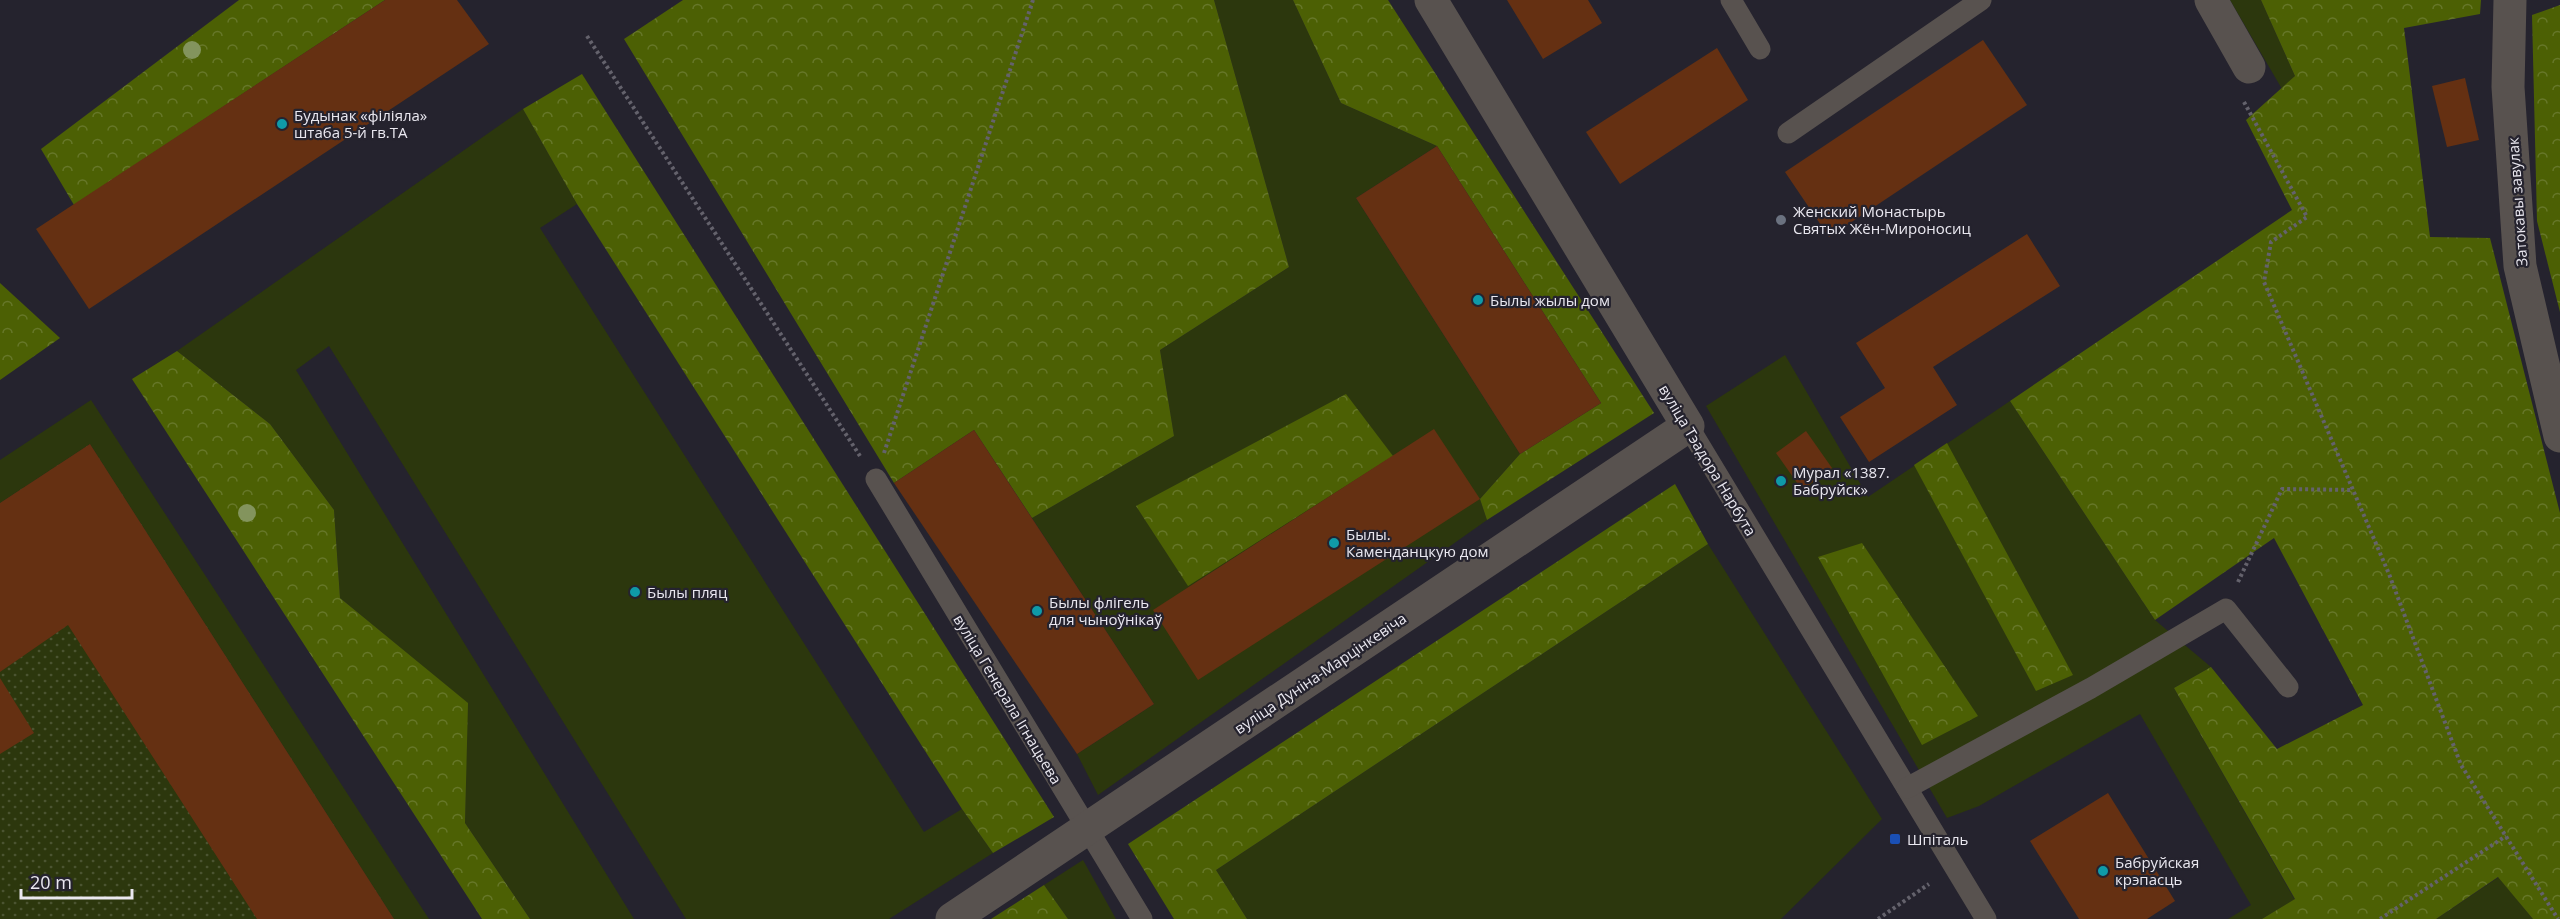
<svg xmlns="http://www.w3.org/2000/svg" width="2560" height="919" font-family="'Open Sans',sans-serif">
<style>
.grass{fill:#2c370d}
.forest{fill:url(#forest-crowns)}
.park{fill:url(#park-dots)}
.building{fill:#653012}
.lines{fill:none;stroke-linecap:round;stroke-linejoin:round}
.path{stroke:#64626c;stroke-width:4;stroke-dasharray:3 3;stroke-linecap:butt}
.lane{stroke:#58524f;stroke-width:21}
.street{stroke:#58524f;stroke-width:33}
.tree{fill:#83945d}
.culture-dot{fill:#0f9aa8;stroke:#25232e;stroke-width:2}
.worship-dot{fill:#6b7280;stroke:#25232e;stroke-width:2}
.transit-dot{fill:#1a4fb4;stroke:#25232e;stroke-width:2}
.labels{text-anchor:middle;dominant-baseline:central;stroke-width:4.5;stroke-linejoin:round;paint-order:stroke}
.poi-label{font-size:15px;fill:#eae8f0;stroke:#25232e;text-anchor:start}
.street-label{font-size:15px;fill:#eae8f0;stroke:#25232e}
</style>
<defs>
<pattern id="forest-crowns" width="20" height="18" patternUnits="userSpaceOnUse" patternTransform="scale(1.5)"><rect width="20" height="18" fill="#4c6004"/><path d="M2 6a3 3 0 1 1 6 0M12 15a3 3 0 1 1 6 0" fill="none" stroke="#667729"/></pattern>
<pattern id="park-dots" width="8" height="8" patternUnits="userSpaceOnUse" patternTransform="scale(1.5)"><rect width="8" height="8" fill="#2c370d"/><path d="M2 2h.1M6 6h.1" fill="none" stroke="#4b5431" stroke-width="1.8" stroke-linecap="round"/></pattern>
</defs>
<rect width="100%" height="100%" fill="#25232e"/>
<g class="grass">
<path d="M1214,0H1293L1341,103L1437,146L1356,198L1520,454L1480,499L1487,520L1098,795L1077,754L1154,704L1032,518L1174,436L1160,350L1289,267Z"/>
<path d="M2230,0H2261L2295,76L2282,89Z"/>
<path d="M523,109L577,204L540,228L924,832L962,809L993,853L889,919H686L329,346L296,370L634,919H530L465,823L467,703L340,598L334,510L270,424L177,351Z"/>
<path d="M1785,355L1868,497L2010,401L2155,620L2211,667L2174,688L2295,900L2262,919H2228L2251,905L2140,714L1979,806L1947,818L1706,406Z"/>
<path d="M91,400L429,919H394L90,444L0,503V460Z"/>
<path d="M1708,544L1882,819L1781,919H1247L1216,870Z"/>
<path d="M1083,860L1116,919H1068L1044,885Z"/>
<path d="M2499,877L2533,919H2436Z"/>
</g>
<g class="forest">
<path d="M239,0H385L74,205L41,149Z"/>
<path d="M683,0H1214L1289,267L1160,350L1174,436L1032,518L974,430L894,483L624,39Z"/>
<path d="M1293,0H1388L1654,413L1487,520L1480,499L1520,454L1601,403L1437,146L1341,103Z"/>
<path d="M2261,0H2481L2480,14L2404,28L2430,237L2490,238L2560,513V919H2533L2498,877L2436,919H2262L2295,899L2174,688L2211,667L2277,749L2363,705L2274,538L2155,620L2010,401L2292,210L2246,120L2295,76Z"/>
<path d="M2560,5V312L2537,221L2532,15Z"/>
<path d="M582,74L1054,817L993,853L962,809L577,204L523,109Z"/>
<path d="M0,283L60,338L0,380Z"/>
<path d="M177,351L270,424L334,510L340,598L468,703L465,823L530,919H482L132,379Z"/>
<path d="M1346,394L1393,456L1188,586L1136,506Z"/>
<path d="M1947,443L2073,675L2036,691L1914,465Z"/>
<path d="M1675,484L1708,544L1216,870L1247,919H1174L1128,844Z"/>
<path d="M1862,543L1978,716L1922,745L1818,557Z"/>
<path d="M1044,885L1068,919H991Z"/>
</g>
<path class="park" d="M90,444L394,919H0V503Z"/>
<g class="building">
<path d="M385,0H457L489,44L89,309L36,229Z"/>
<path d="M1507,0H1588L1602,23L1543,59Z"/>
<path d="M1983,40L2027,105L1829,237L1785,172Z"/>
<path d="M1717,48L1748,100L1620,184L1586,132Z"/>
<path d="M2465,78L2479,140L2447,147L2432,86Z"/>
<path d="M1437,146L1601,403L1520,454L1356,198Z"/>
<path d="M2027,234L2060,286L1933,367L1957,405L1869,462L1840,417L1885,388L1856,343Z"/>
<path d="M1434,429L1480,499L1198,680L1153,610Z"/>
<path d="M974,430L1154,704L1077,754L894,483Z"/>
<path d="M1806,431L1832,468L1802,490L1776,453Z"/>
<path d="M90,444L394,919H257L68,625L0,672V503Z"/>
<path d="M0,678L34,733L0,754Z"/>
<path d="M2108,793L2175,901L2147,919H2079L2030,841Z"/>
</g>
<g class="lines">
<g class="path">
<path d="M587,36L860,456"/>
<path d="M2244,102L2307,217L2271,242L2264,282L2389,574L2461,765L2558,919"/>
<path d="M884,453L1033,0"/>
<path d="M2238,582L2282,489L2353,490"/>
<path d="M1878,919L1929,884"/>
<path d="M2380,919L2506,836"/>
</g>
<g class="lane">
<path d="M1731,0L1760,49"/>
<path d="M1788,133L1981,0"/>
<path d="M1688,426L1986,919"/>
<path d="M876,479L1142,919"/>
<path d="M1907,788L2091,688L2226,609L2288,687"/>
</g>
<g class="street">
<path d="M2211,0L2249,67"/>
<path d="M2510,0L2508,87L2520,266L2560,436"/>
<path d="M952,919L1688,426L1431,0"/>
</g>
</g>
<g class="tree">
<circle cx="192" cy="50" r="9"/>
<circle cx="247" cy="513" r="9"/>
</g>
<g class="culture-dot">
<circle cx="282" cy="124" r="6"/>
<circle cx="1478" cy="300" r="6"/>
<circle cx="1781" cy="481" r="6"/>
<circle cx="1334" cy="543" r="6"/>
<circle cx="635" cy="592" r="6"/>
<circle cx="1037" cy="611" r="6"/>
<circle cx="2103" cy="871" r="6"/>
</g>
<circle class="worship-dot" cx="1781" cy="220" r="6"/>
<rect class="transit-dot" x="1889" y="833" width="12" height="12" rx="3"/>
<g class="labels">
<g class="poi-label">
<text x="294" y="115">Будынак «філіяла»<tspan x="294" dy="17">штаба 5-й гв.ТА</tspan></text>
<text x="1793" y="211">Женский Монастырь<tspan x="1793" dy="17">Святых Жён-Мироносиц</tspan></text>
<text x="1490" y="300">Былы жылы дом</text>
<text x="1793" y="472">Мурал «1387.<tspan x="1793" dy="17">Бабруйск»</tspan></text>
<text x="1346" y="534">Былы.<tspan x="1346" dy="17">Каменданцкую дом</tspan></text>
<text x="647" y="592">Былы пляц</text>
<text x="1049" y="602">Былы флігель<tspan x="1049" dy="17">для чыноўнікаў</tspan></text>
<text x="1907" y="839">Шпіталь</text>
<text x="2115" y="862">Бабруйская<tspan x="2115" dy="17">крэпасць</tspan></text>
</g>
<g class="street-label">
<text transform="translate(2517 202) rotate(-94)">Затокавы завулак</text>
<text transform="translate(1708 460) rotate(59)">вуліца Тэадора Нарбута</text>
<text transform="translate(1320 673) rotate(-34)">вуліца Дуніна-Марцінкевіча</text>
<text transform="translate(1008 699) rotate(59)">вуліца Генерала Ігнацьева</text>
</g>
</g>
<path d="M21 889v9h111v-9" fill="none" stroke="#eae8f0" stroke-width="3"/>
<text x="30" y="889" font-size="18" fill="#eae8f0" stroke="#25232e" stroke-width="4.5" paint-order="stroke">20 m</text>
</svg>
